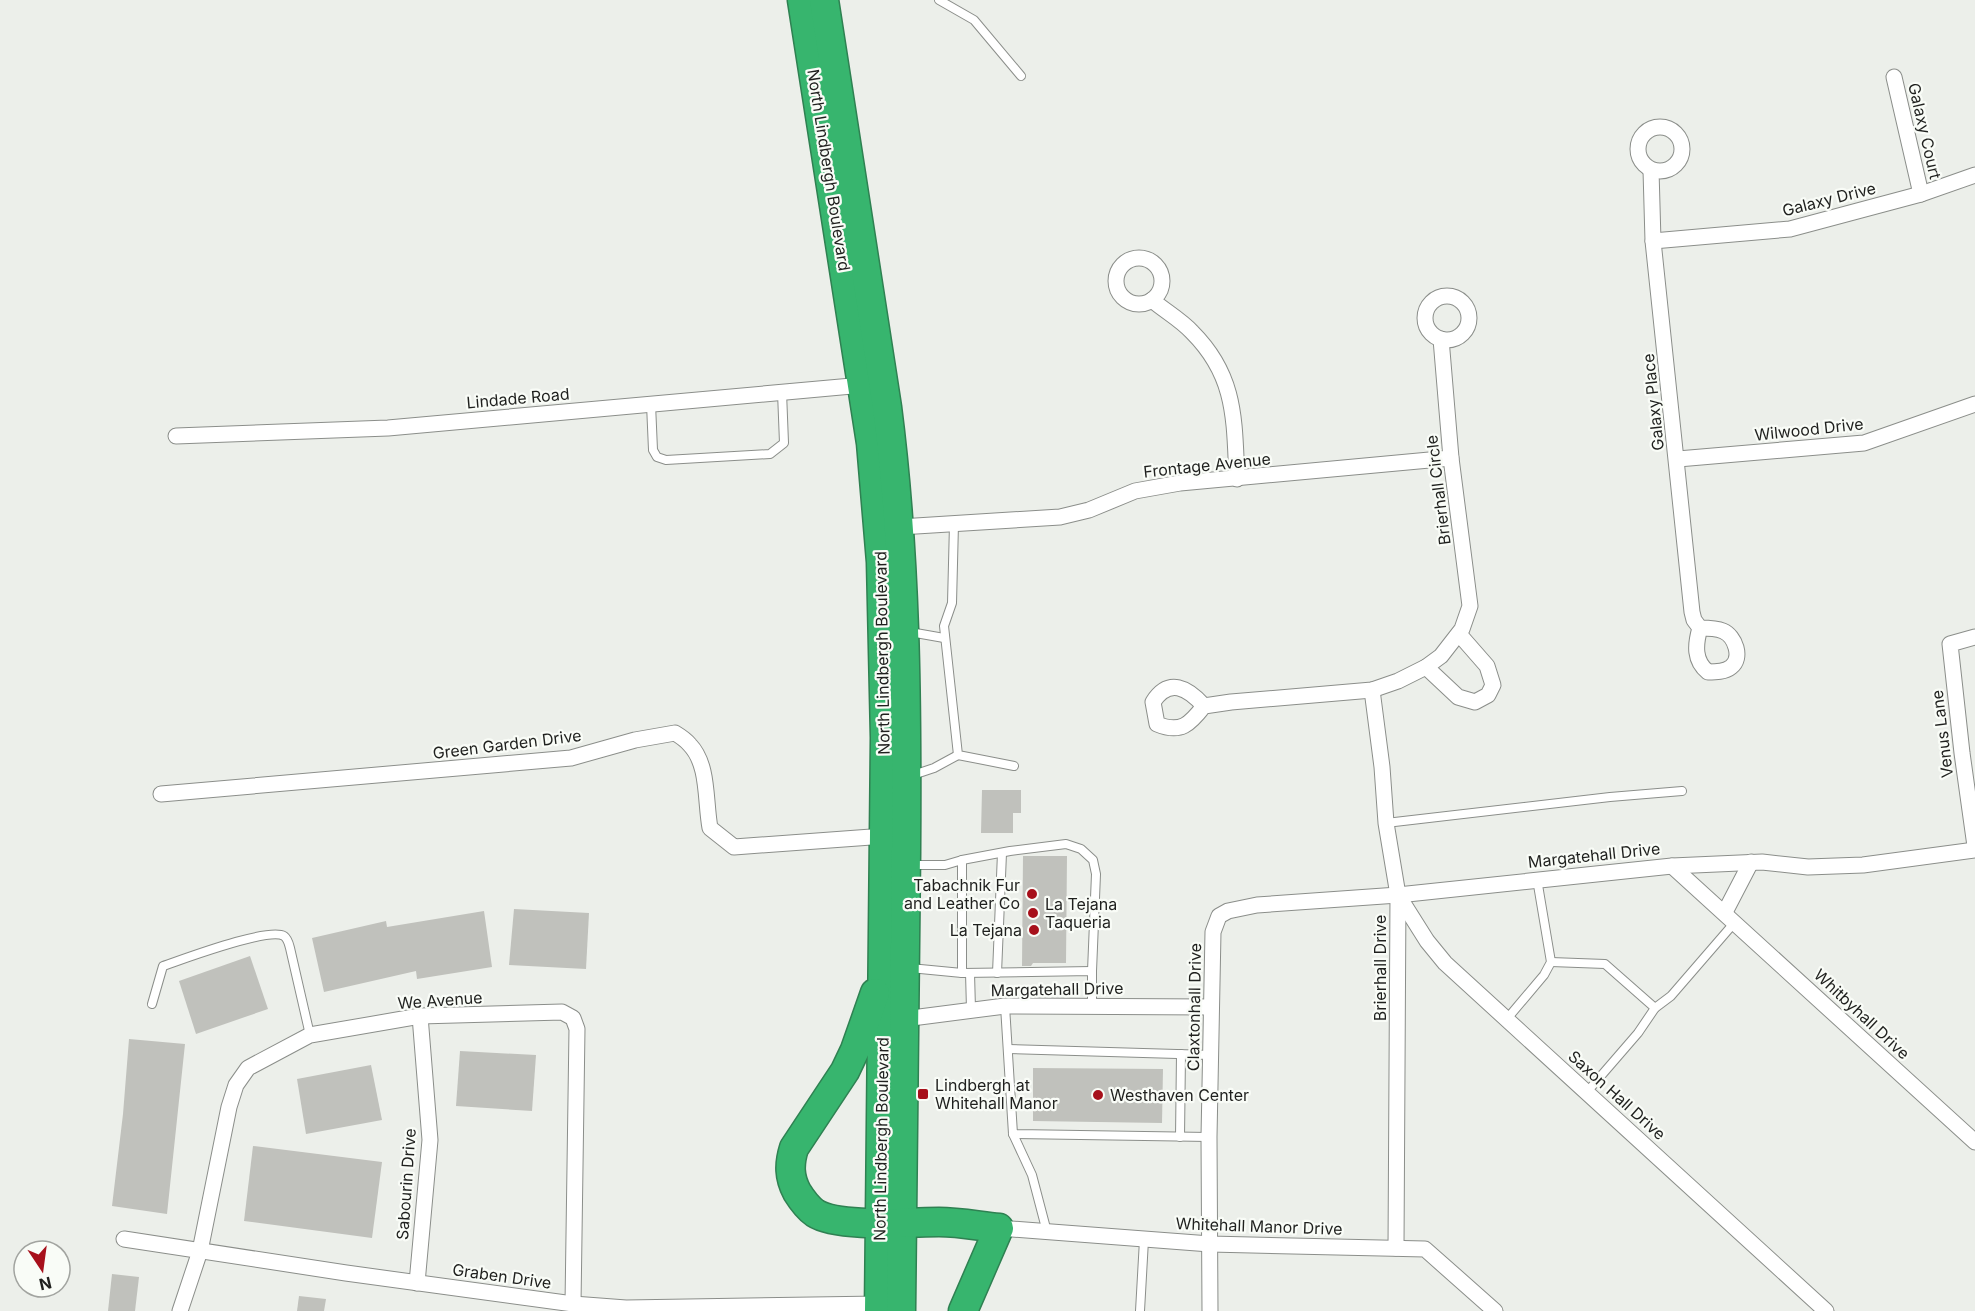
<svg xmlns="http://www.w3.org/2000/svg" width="1975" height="1311" font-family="Inter,sans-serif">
<rect width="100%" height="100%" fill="#ecefea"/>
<!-- building -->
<g fill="#c0c1bc">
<polygon points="982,790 1021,790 1021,813 1013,813 1013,833 981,833"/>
<polygon points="1023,856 1067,856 1066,963 1033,963 1031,966 1022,966"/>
<polygon points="514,909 589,913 586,969 509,965"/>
<polygon points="484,911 492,967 417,979 416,971 324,992 312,938 386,921 387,927"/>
<polygon points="250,956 268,1009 196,1034 179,981"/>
<polygon points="129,1039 185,1044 167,1214 112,1206 123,1114"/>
<polygon points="460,1051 536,1055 532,1111 456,1106"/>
<polygon points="371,1065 382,1120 306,1134 297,1079"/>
<polygon points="1033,1068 1163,1069 1162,1123 1033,1121"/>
<polygon points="253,1146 382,1162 372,1238 244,1221"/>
<polygon points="112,1274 139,1277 135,1311 108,1311"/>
<polygon points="299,1296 326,1299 324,1311 297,1311"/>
</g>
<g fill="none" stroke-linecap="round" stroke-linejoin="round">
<!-- lane casing -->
<g stroke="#8b8e8a" stroke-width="10">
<g id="lane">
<polyline points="939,0 974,20 1021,76"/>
<polyline points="651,404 653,450 657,457 666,460 770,454 784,443 782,392"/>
<polyline points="954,524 952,603 944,626 958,755 1014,766"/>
<polyline points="910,632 944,638"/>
<polyline points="913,775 934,768 958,755"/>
<polyline points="1386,823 1610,797 1682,791"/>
<polyline points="910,865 945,865 962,860 1010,851 1066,844 1081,849 1093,860 1096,874 1092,971"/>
<polyline points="1551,962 1605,964 1655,1008 1638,1033 1587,1092"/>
<polyline points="910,968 962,973 1092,971 1092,1006"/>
<polyline points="962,973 962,860"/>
<polyline points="970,973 971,1009"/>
<polyline points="997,973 1002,853"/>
<path d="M 152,1004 L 163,966 C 184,959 268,927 284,936 C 288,939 289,944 290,948 L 310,1035"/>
<polyline points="1005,1006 1013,1134 1209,1137"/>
<polyline points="1655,1008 1671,996 1735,922"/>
<polyline points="1506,1020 1544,975 1551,962 1537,879"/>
<polyline points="1008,1049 1211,1055"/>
<polyline points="1013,1134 1032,1175 1047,1232"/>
<polyline points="1180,1137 1181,1054"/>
<polyline points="1140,1311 1144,1240"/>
</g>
</g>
<!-- street casing -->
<g stroke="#8b8e8a" stroke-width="17">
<g id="street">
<polyline points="1894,77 1921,194"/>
<circle cx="1660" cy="149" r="22"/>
<path d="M 1651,170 L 1653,241 L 1692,612 L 1694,620 L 1700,628 C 1695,645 1694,661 1708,672 C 1715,672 1725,672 1731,667 C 1743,658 1735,636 1723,631 C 1716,628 1708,628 1700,628"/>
<polyline points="1653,241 1790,229 1921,194 1975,175"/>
<circle cx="1139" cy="281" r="23"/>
<circle cx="1447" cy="318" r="22"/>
<path d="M 1152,300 C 1165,311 1181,320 1192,332 C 1237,377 1234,421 1237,479"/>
<polyline points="176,436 388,428 863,385"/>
<polyline points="1678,459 1864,443 1975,404"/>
<polyline points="900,527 1060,517 1089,510 1135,491 1180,483 1451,458"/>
<polyline points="1975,637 1950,644 1962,753 1975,846"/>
<polyline points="1426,667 1458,697 1475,702 1488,695 1493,685 1487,666 1459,634"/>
<polyline points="1372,690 1382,767 1386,823 1398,895 1396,1248"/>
<path d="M 1204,706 C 1188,688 1169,677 1153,702 L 1157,724 C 1181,734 1190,724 1204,706 L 1231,702 L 1372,690 L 1398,681 L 1426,667 L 1441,656 L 1462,629 L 1470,606 L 1451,458 L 1441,339"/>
<path d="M 161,794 L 571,758 L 635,740 L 675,733 C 680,736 686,740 690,745 C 709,765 705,801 710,828 L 734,847 L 885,836"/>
<polyline points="1672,866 1975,1142"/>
<polyline points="1398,895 1427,941 1445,963 1826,1311"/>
<polyline points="1725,912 1751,862"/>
<polyline points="904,1019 1005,1006 1211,1007"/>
<polyline points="999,1228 1210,1244 1425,1249 1495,1311"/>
<polyline points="124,1239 346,1273 573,1304 626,1308 879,1304"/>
<polyline points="417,1283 430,1140 420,1016"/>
<polyline points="180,1311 200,1251 229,1107 236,1085 248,1068 310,1035 420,1016 562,1012 573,1018 577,1029 573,1304"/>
<polyline points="1210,1311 1209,1137 1213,932 1219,916 1228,911 1257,905 1398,895 1672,866 1762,862 1808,867 1863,865 1975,850"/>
</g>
</g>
<!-- highway casing -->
<g stroke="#2f8152" stroke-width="31">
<g id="highway">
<polyline points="802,0 871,443 881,562 885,738 879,1311"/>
<path d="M 824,0 L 887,407 C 906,555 907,703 906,852 C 905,1005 902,1158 901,1311"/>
<path d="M 875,993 L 855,1050 L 845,1071 L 794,1148 C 789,1164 789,1177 797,1192 C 802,1200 808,1208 815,1213 C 838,1228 911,1222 939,1222 C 959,1222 979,1226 999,1228 L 963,1311"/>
</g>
</g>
<!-- lane -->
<use href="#lane" stroke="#fff" stroke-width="8"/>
<!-- street -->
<use href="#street" stroke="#fff" stroke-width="15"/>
<!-- highway -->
<use href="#highway" stroke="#37b56e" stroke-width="28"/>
</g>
<!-- markers -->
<g fill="#a7101b" stroke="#f9fcf7" stroke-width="2">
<circle cx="1032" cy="894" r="6"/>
<circle cx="1033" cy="913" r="6"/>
<circle cx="1034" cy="930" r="6"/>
<rect x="917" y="1088" width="12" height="12" rx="3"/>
<circle cx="1098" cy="1095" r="6"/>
</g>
<g text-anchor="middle" stroke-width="4.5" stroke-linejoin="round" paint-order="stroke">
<!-- street labels -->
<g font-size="16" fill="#1f201e" stroke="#f9fcf7">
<text transform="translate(1925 131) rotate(77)" y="6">Galaxy Court</text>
<text transform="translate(829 170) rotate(81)" y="6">North Lindbergh Boulevard</text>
<text transform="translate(1829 199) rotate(-14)" y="6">Galaxy Drive</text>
<text transform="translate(518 398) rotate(-5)" y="6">Lindade Road</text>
<text transform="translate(1653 402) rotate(-96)" y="6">Galaxy Place</text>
<text transform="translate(1809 429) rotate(-6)" y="6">Wilwood Drive</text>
<text transform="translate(1207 465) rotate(-6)" y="6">Frontage Avenue</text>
<text transform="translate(1438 490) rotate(-97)" y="6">Brierhall Circle</text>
<text transform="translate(882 653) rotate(-91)" y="6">North Lindbergh Boulevard</text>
<text transform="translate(1942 734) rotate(-97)" y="6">Venus Lane</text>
<text transform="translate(507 744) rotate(-7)" y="6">Green Garden Drive</text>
<text transform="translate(1594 855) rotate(-6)" y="6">Margatehall Drive</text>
<text transform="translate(1380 968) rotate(-90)" y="6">Brierhall Drive</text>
<text transform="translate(1057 989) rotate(-1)" y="6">Margatehall Drive</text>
<text transform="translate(440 1000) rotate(-4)" y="6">We Avenue</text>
<text transform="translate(1194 1007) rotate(-89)" y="6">Claxtonhall Drive</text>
<text transform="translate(1862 1014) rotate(43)" y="6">Whitbyhall Drive</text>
<text transform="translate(1617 1095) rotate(42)" y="6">Saxon Hall Drive</text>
<text transform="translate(881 1139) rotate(-89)" y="6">North Lindbergh Boulevard</text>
<text transform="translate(406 1184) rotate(-86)" y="6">Sabourin Drive</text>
<text transform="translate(1259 1226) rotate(2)" y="6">Whitehall Manor Drive</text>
<text transform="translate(502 1276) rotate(8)" y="6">Graben Drive</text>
</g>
<!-- poi labels -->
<g font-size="16" fill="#1f201e" stroke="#f9fcf7" text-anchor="start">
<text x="1020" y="891" text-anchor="end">Tabachnik Fur<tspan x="1020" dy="18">and Leather Co</tspan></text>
<text x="1045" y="910">La Tejana<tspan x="1045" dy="18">Taqueria</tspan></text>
<text x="1022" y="936" text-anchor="end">La Tejana</text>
<text x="935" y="1091">Lindbergh at<tspan x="935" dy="18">Whitehall Manor</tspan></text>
<text x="1110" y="1101">Westhaven Center</text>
</g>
</g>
<!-- north arrow -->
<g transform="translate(42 1269) rotate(167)"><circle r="28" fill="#f9fcf7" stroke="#a2a4a0" stroke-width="1.5"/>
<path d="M0-4.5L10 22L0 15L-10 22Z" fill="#a7101b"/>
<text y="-9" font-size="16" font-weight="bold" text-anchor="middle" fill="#1f201e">N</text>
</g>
</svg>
